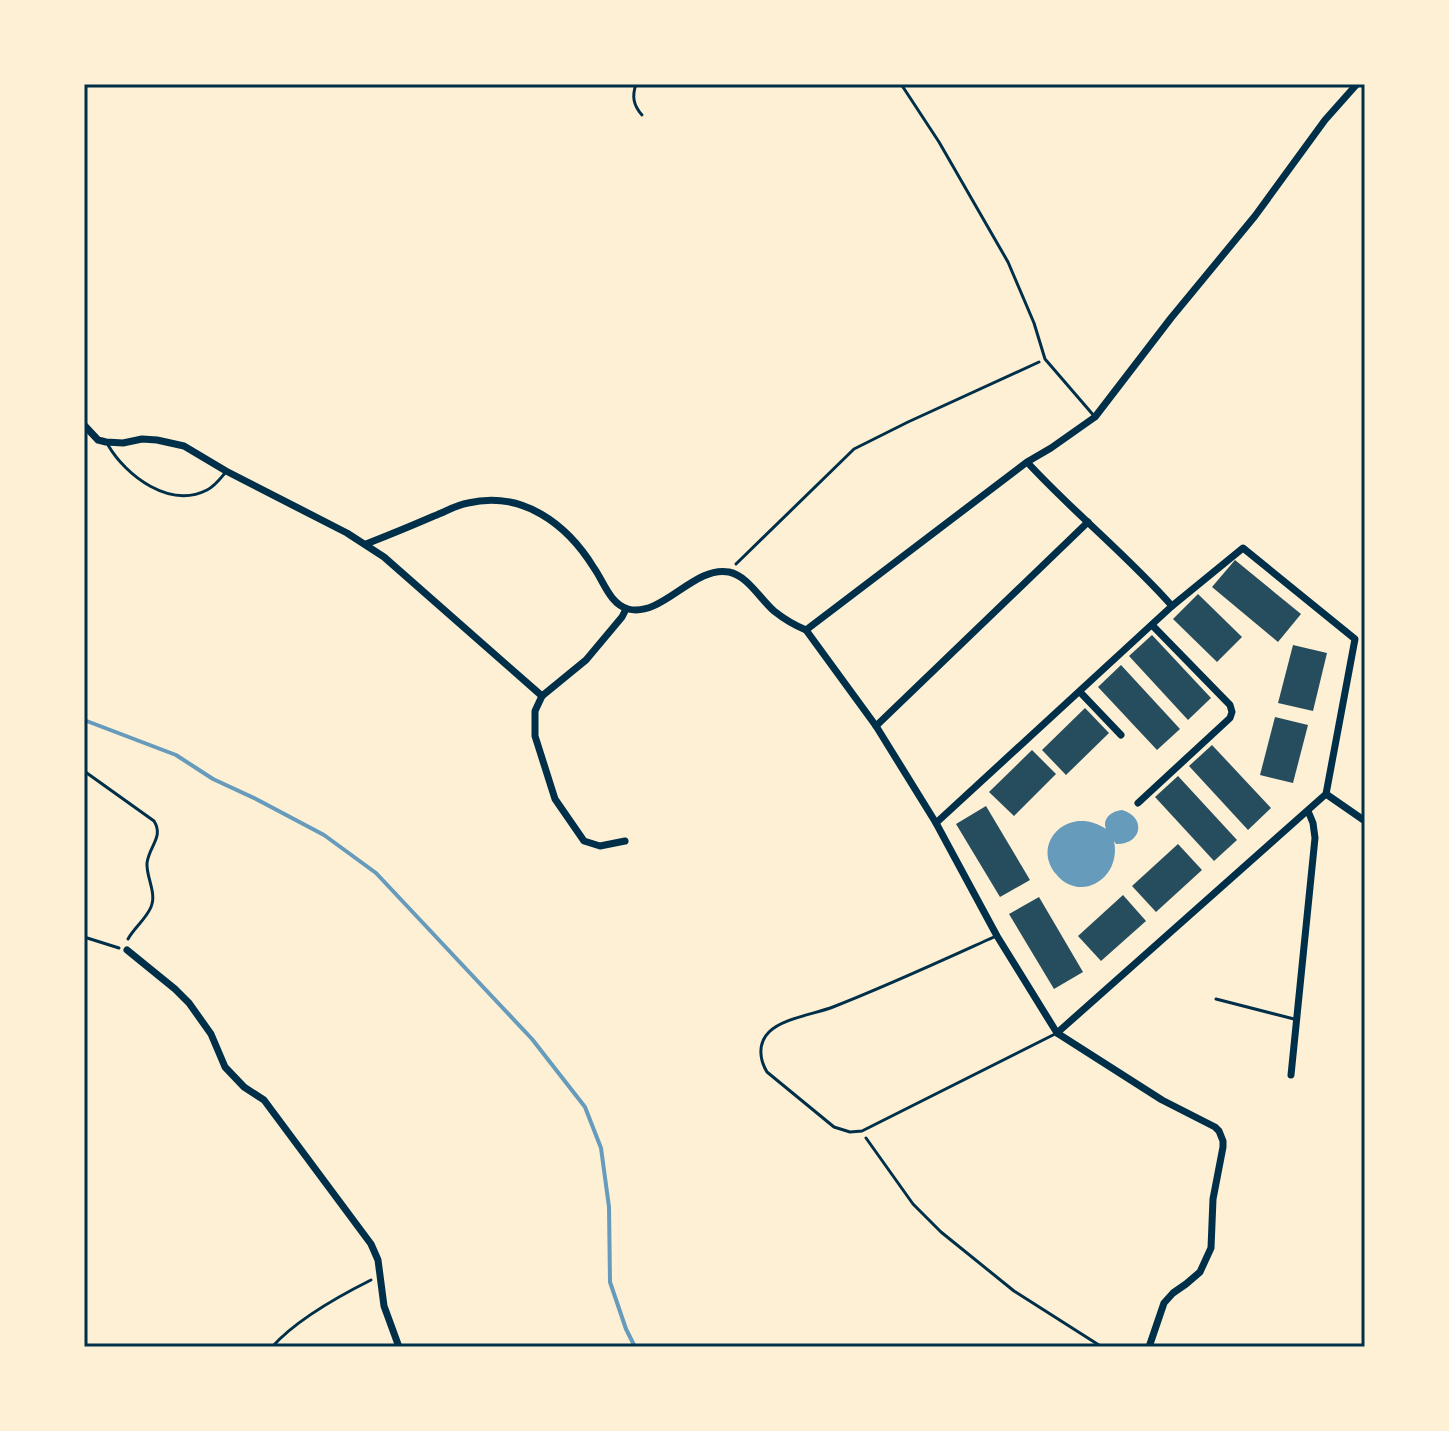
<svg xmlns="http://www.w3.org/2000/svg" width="1449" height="1431" font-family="Roboto,sans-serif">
<rect width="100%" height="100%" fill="#fdf0d5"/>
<!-- water -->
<path fill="#669bbc" d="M 1122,810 C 1147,817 1142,845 1116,844 L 1114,841 C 1122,878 1080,904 1056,874 C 1030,842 1070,804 1106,829 C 1102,818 1112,811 1122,810 Z"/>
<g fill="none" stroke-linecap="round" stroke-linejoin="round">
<!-- stream -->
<polyline stroke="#669bbc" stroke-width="4" points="84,720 176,755 213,779 256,799 324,835 376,873 532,1039 585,1107 601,1148 609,1207 610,1282 626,1329 635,1347"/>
</g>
<!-- building -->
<g fill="#264d5e">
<polygon points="1235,560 1301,614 1278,642 1212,587"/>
<polygon points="1198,594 1242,637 1217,662 1173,619"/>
<polygon points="1152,635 1211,698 1188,720 1129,656"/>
<polygon points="1293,645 1327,653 1313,711 1278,703"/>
<polygon points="1121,665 1180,729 1157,750 1098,687"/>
<polygon points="1085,708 1109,733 1066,775 1042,750"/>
<polygon points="1275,717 1308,725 1293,783 1260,775"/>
<polygon points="1212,745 1271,808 1248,830 1189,766"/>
<polygon points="1032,750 1056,774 1014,816 989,792"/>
<polygon points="1178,776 1237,840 1214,861 1155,797"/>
<polygon points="986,806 1030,880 1000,897 956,824"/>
<polygon points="1178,844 1202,870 1156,912 1132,886"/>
<polygon points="1123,895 1146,921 1101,961 1078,936"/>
<polygon points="1039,897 1083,972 1054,989 1009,914"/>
</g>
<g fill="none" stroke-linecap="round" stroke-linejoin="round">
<!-- path -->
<g stroke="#003049" stroke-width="3">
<polyline points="736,564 854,449 908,422 1039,362"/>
<path d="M 84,771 L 154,821 C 164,837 149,846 147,863 C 146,877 157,893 151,907 C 146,919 134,928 128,939"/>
<polyline points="84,937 119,948"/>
<polyline points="866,1138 913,1204 941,1232 1014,1291 1102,1347"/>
<path d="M 272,1347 C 296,1320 339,1296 371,1280"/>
</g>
<!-- service -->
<g stroke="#003049" stroke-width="3">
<path d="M 636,84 C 632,96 633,105 642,115"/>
<polyline points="901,84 939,142 1008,262 1034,323 1045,359 1095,417"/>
<path d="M 108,445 C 126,476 170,509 207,490 C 215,486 220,479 225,473"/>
<path d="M 994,937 C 941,961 887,986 833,1007 C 815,1014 783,1018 769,1032 C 758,1043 759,1059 767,1072 L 834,1127 L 850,1132 L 862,1131 L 1055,1034"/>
<polyline points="1216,999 1294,1019"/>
</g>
<!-- minor -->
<g stroke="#003049" stroke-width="7">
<polyline points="84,425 98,440 106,442 123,443 142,439 157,440 184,446 226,471 347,533 384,557 542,696"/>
<path d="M 1027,462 L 806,630 L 876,726 L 936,823 L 1172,606 C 1127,555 1073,512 1027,462 L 1051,448 L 1095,417 L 1171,318 L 1255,216 L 1325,120 L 1357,84"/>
<path d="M 366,544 C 389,535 411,526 434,516 C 445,512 456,505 468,503 C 522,490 567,524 594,568 C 604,582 610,604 628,609 C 662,618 694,565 729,572 C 748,576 760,599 774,611 C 784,619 794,625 806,630"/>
<polyline points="1080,692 1121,735"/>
<polyline points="876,726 1088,522"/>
<polyline points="1326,794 1365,821"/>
<polyline points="1138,803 1230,718 1232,712 1230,705 1152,625"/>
<polyline points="936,823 997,936 1057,1033 1162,1100 1215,1127 1219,1131 1223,1141 1223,1147 1213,1199 1211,1248 1200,1272 1186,1284 1173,1293 1164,1303 1149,1347"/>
<polyline points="625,841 600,846 584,841 555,799 535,736 535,711 542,696 586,660 622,617 626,609"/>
<polyline points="127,950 175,989 189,1003 211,1034 225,1067 244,1087 264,1100 371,1244 378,1260 384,1306 399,1347"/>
<polyline points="1057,1033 1326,794 1355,639 1243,548 1172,606"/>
<polyline points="1291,1075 1315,838 1313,823 1308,811"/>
</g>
</g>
<!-- border -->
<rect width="1449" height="1431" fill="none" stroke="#fdf0d5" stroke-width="172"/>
<rect x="86" y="86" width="1277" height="1259" fill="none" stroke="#003049" stroke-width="3"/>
</svg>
